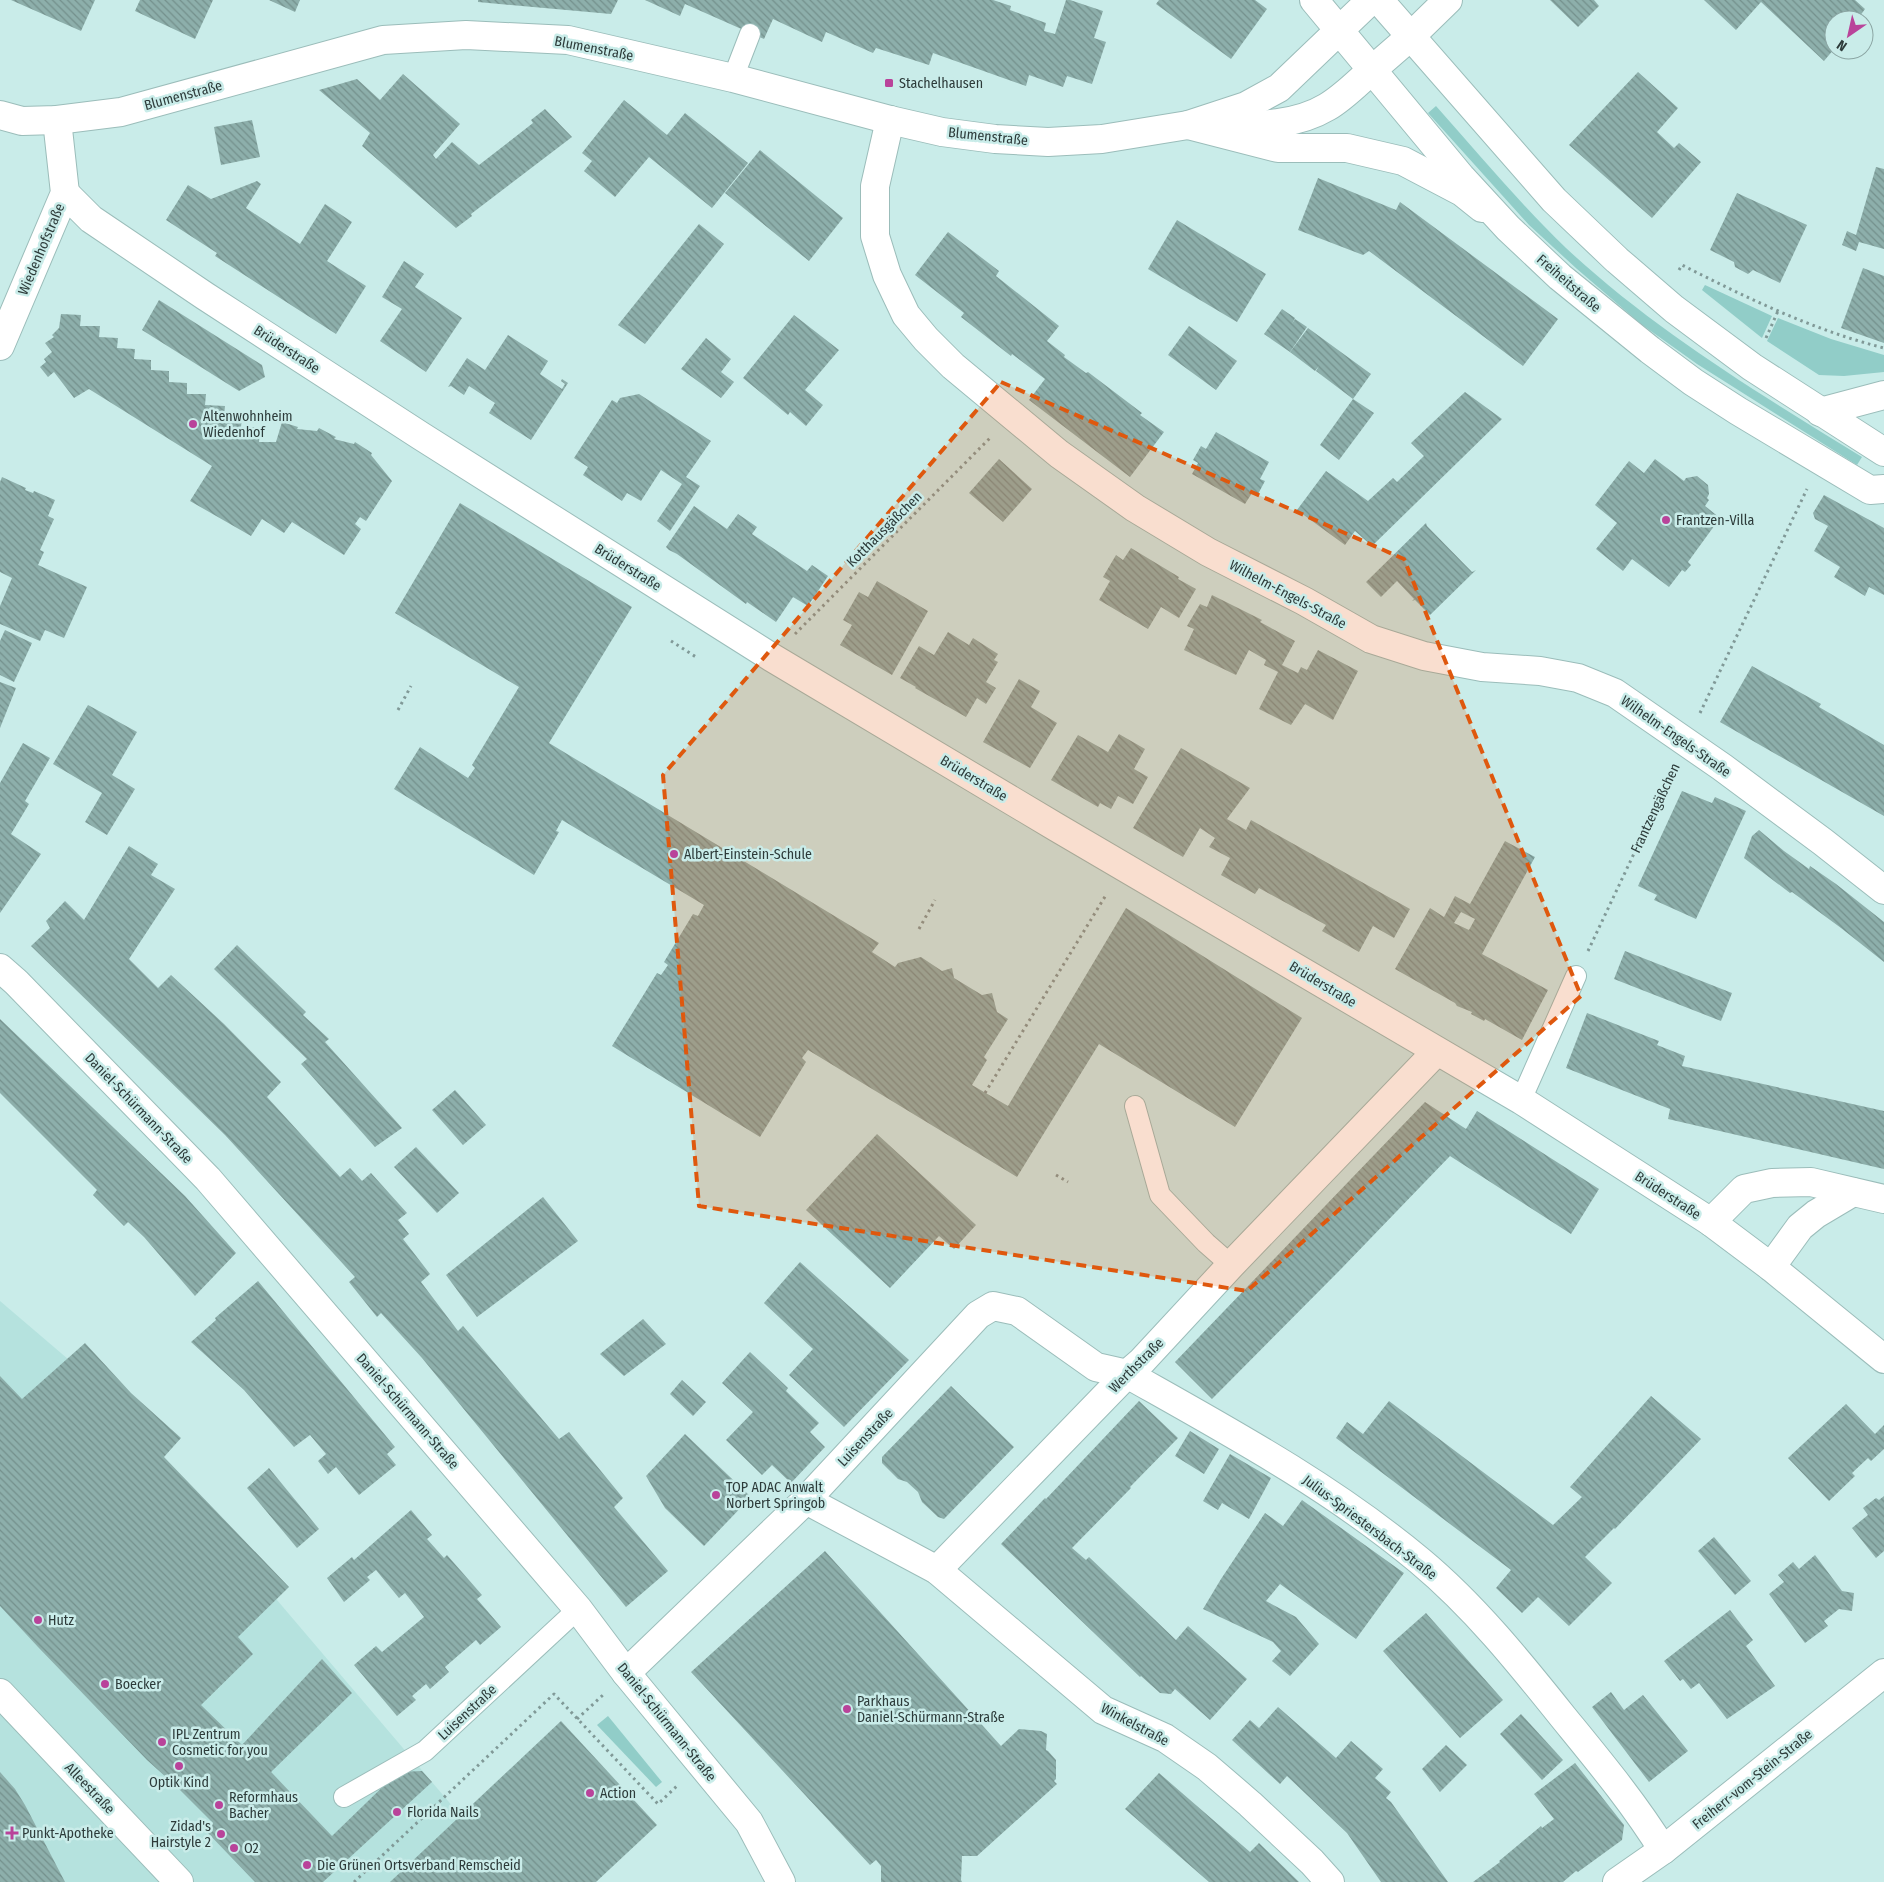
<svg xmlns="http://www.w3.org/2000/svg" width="1884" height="1882" font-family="'Fira Sans Condensed',sans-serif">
<defs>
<pattern id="building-back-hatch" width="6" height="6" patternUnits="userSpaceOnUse" patternTransform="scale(1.25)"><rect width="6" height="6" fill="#8dafab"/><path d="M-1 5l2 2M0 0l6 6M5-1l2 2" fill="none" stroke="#74908c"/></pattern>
</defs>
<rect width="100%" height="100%" fill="#c9ece9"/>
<!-- built -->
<polygon fill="#b5e2de" points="0,1301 82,1371 517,1882 0,1882"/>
<!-- grass -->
<g fill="#91cdc8">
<path d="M 1436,106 C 1479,154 1520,204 1566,248 C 1655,331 1760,394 1862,457 L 1857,465 L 1697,364 L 1641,324 L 1577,269 L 1529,225 L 1428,113 Z"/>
<polygon points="1705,285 1772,316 1762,338 1702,290"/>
<polygon points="1778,318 1831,339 1884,355 1884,372 1844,376 1819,375 1767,341"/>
<polygon points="608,1716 662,1782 656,1787 597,1725"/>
</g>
<!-- building -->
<g fill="url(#building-back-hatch)" fill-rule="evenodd">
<polygon points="11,0 95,0 81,31"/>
<polygon points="140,0 213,0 195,39 135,11"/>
<polygon points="269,0 300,0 295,12"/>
<polygon points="478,0 618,0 611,14 478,2"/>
<polygon points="645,0 993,0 1011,6 1010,10 1046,23 1044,31 1055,34 1066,0 1070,0 1103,11 1094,38 1106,42 1092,84 1067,76 1063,87 1029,75 1026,86 933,53 929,65 876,48 873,53 826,32 822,42 773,19 764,39 685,4 680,16"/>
<polygon points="1159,0 1255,0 1267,9 1231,59 1156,4"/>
<polygon points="1550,0 1594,0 1599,6 1578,27"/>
<polygon points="1704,0 1855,0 1865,9 1857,20 1834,20 1834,49 1824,61 1761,2 1736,30"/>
<polygon points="1638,72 1678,108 1657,132 1674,148 1679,143 1701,162 1652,218 1569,145"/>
<polygon points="403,74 460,124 433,155 436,159 452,142 479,165 533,123 531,120 545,109 572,137 471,214 472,216 456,228 362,146 370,133 319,90 357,79 380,100"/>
<polygon points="624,100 667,135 685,113 748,163 712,208 649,157 615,197 584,171 592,161 582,153"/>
<polygon points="252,120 260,157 221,165 214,127"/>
<polygon points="760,150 843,218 809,261 725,193"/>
<polygon points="1876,167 1884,169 1884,249 1859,242 1856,251 1842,245 1847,231 1856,235"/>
<polygon points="1318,178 1396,210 1400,202 1558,319 1523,366 1369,251 1363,255 1298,230"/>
<polygon points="257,181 261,184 246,208 300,244 325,204 352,222 327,261 366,286 336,334 215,256 217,253 166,220 188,185 211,199"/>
<polygon points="1737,193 1807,225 1780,283 1753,270 1748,274 1735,267 1734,262 1710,250"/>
<polygon points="1177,220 1266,274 1237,322 1148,269"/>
<polygon points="699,224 724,244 645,344 618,325"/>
<polygon points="948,232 999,271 996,276 1059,326 1047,341 1065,355 1064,357 1086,373 1088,372 1142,413 1140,415 1164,432 1130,477 1029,400 1045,379 1012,354 1011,356 961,317 964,313 915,275"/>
<polygon points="404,261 424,274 415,287 462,318 426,372 380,341 402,309 382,297"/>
<polygon points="1863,268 1884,276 1884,343 1841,328"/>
<polygon points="159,300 262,365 265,377 239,391 142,330"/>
<polygon points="1282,309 1295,318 1292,324 1295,319 1307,327 1290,352 1264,334"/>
<polygon points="61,314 81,315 80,326 100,326 99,337 118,338 117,348 135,349 134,359 151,360 151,370 169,371 169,382 187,383 187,394 206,394 205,405 225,406 224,416 242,417 241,427 260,427 259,442 276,442 282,422 298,427 297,429 317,431 319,428 336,437 334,439 354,444 355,442 372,453 371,455 392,481 366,521 360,517 355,524 361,529 344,555 292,522 284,533 262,519 251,536 190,501 212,466 89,389 74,398 54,372 48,377 40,367 46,362 44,359 52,352 45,343 54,337 52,335 59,328"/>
<polygon points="794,315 839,350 805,390 823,405 806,426 790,412 788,415 743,378"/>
<polygon points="1189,326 1237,361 1216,390 1168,355"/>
<polygon points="1308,328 1371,374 1353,399 1316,371 1319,366 1315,371 1290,352"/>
<polygon points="508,335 548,361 540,374 562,389 565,384 561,381 562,379 568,383 531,440 489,413 495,403 469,386 464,395 451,386 448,387 467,358 485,370"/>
<polygon points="706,338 731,359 721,372 734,382 721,398 681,369"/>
<polygon points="1465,392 1502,419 1372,546 1355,531 1345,545 1297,510 1326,471 1368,501 1393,478 1397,482 1424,456 1411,443"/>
<polygon points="639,394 711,441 686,477 700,486 670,531 657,521 682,484 661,470 641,501 627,493 622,501 583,475 588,467 574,458 612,400 617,403 620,398"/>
<polygon points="1353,399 1374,413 1339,460 1320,445"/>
<polygon points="1216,432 1269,462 1260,479 1265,481 1257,496 1252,493 1245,504 1192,474 1198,463 1193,460 1201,446 1206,449"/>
<polygon points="999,459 1032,489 1003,522 969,493"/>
<polygon points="1655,459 1684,481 1686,478 1697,476 1708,485 1709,494 1707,498 1709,500 1705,506 1720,518 1688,562 1691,565 1685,572 1682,570 1669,587 1632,559 1623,571 1596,549 1617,523 1595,505 1629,461 1644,473"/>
<polygon points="2,477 26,488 25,490 33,493 34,491 55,500 48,516 54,519 40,550 44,552 38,565 87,587 64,638 45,630 40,641 0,624 0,606 12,578 0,572 0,482"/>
<polygon points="1824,495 1884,528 1884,595 1869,587 1865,596 1834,577 1840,567 1814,551 1828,526 1815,519 1813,513"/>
<polygon points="460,503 632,607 549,743 879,943 872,952 895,967 898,963 921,957 942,971 952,968 954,978 982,995 992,993 997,1012 1008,1019 984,1057 987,1060 972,1085 1008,1106 1126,908 1302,1018 1235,1127 1099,1044 1017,1177 808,1050 802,1058 806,1062 760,1137 612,1046 657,973 661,975 668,965 664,962 693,914 698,916 704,905 562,820 556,831 559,832 534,875 394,789 420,747 468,778 475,768 472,765 519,687 395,613"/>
<polygon points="694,506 727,529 738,514 757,527 752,534 807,571 812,565 828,576 808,606 793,597 776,622 747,602 746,604 677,554 669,550 666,547"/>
<polygon points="1426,523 1427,526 1472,572 1476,570 1430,615 1415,600 1412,601 1414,599 1397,581 1381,597 1366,582"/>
<polygon points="1131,548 1179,577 1178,579 1196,589 1179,618 1161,607 1148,629 1099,600 1110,581 1103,577 1116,555 1123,560"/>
<polygon points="877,581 928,611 892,675 840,645 852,625 843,620 859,592 868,597"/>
<polygon points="1212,595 1262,620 1260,622 1295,641 1282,665 1298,673 1301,667 1307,670 1318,650 1358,671 1333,720 1305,704 1291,725 1259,709 1278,672 1264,665 1266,660 1249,650 1236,675 1184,650 1194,629 1187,626 1200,604 1207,607"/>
<polygon points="5,630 32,643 14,682 0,675 0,641"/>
<polygon points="948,632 969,645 973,638 998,654 994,660 998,662 986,682 996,688 986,704 977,698 966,717 915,688 916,687 900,678 919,646 934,655"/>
<polygon points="1752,666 1821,704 1819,707 1884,745 1884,816 1720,722"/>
<polygon points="1019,679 1040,691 1031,707 1057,723 1030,768 983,742"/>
<polygon points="0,682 16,688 0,728"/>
<polygon points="88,705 137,732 112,775 135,789 107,835 85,822 102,793 53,764"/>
<polygon points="1119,734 1145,749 1134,769 1148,777 1133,804 1118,796 1111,809 1100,803 1098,807 1051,780 1078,735 1108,752"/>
<polygon points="23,743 50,758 25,801 29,804 11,834 41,854 0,913 0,783"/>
<polygon points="1181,748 1250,788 1227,819 1246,830 1251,820 1410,909 1394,938 1373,926 1359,952 1322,931 1326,925 1259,888 1255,894 1221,875 1230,858 1209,847 1215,838 1200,828 1183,857 1133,828"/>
<polygon points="1682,791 1712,803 1715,797 1746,811 1696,919 1654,900 1657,895 1638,886"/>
<polygon points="1759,830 1784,851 1809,869 1810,866 1836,884 1884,922 1884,962 1841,928 1792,892 1790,893 1744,858 1752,836"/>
<path d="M 1505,841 L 1535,857 L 1482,954 L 1548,990 L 1522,1040 L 1485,1019 L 1484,1021 L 1471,1014 L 1472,1012 L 1457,1006 L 1455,1003 L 1395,969 L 1430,908 L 1444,917 L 1455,896 L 1470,904 ZM 1461,912 L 1475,919 L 1469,930 L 1454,923 Z"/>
<polygon points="129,846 158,864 151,875 175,889 129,959 158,988 171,975 224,1024 281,1082 267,1097 340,1177 350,1168 362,1181 371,1173 407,1213 398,1220 409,1234 403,1239 430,1274 421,1282 458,1331 463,1326 559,1439 569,1432 623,1498 614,1507 668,1571 626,1607 422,1358 381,1313 377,1317 349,1282 355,1277 225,1135 31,946 50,928 46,921 65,901 84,920"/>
<polygon points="237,945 306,1012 303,1015 329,1039 325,1042 402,1128 375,1147 301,1064 307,1059 214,969"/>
<polygon points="1625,951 1732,993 1721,1021 1614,979"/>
<polygon points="1587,1013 1659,1041 1657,1045 1685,1056 1682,1066 1884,1111 1884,1169 1668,1119 1670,1109 1566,1068"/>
<polygon points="0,1019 185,1196 236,1253 195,1296 144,1237 128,1222 124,1226 93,1195 97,1190 0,1093"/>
<polygon points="455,1090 486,1125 463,1145 432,1110"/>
<polygon points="1425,1102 1466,1129 1477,1111 1599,1189 1571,1234 1450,1156 1341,1269 1212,1399 1175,1362"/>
<polygon points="877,1134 976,1225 954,1249 939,1236 890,1288 806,1210"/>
<polygon points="416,1147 459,1193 437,1213 394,1167"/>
<polygon points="543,1197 578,1241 477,1317 446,1275"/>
<polygon points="800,1262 909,1360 844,1427 789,1375 813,1349 764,1303"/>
<polygon points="258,1281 395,1447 387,1454 396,1465 359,1495 336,1467 328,1474 318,1461 326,1454 310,1435 294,1447 244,1390 191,1342 216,1320 215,1318"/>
<polygon points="643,1319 666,1344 624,1376 600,1354"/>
<polygon points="85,1343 131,1393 181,1438 164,1457 289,1587 238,1637 253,1654 201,1705 242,1745 322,1659 352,1693 271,1772 332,1836 398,1772 422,1771 432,1782 323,1882 255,1882 206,1831 213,1823 177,1787 147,1760 38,1647 0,1606 0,1376 22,1399"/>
<polygon points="750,1352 788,1388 786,1391 819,1423 810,1432 825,1447 791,1483 772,1465 762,1475 726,1440 753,1412 722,1383"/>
<polygon points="682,1380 706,1402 693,1416 670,1394"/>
<polygon points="951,1386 1014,1447 944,1519 938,1517 922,1502 918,1492 907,1482 898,1479 882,1463 882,1457"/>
<polygon points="1651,1396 1701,1439 1615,1529 1614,1528 1585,1557 1612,1583 1569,1626 1538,1597 1522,1613 1496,1588 1511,1570 1336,1438 1347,1422 1363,1434 1389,1401 1553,1525 1582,1497 1570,1487"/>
<polygon points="1139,1401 1178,1438 1130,1487 1131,1488 1072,1548 1086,1560 1089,1557 1176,1640 1188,1626 1247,1679 1210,1720 1175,1689 1171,1694 1160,1693 1141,1676 1140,1677 1001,1544 1045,1498 1046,1499"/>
<polygon points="1846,1404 1875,1434 1884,1425 1884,1449 1871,1461 1868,1458 1852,1473 1855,1476 1829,1501 1788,1458"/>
<polygon points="1190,1431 1219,1449 1204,1474 1175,1456"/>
<polygon points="685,1434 751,1497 704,1546 665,1508 646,1476"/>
<polygon points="1230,1454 1271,1478 1249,1519 1222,1503 1218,1510 1203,1501"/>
<polygon points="269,1468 319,1529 297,1548 247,1488"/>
<polygon points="1884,1496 1884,1551 1876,1558 1852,1528 1868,1515 1863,1508 1876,1498 1879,1500"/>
<polygon points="1302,1500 1404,1573 1356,1639 1280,1584 1266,1601 1296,1617 1319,1644 1290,1676 1272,1661 1281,1651 1273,1642 1203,1609 1221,1579 1265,1513 1283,1526"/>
<polygon points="411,1510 432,1535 427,1539 444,1558 447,1555 482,1595 477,1599 501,1627 480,1645 476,1640 445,1667 449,1672 430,1689 426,1684 412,1696 416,1700 397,1716 354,1665 376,1646 382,1652 424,1617 405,1593 399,1598 376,1570 367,1577 370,1580 344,1602 327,1578 352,1557 354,1560"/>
<polygon points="1714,1537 1751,1581 1735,1595 1698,1551"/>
<polygon points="825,1551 1001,1746 1019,1729 1041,1731 1047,1734 1046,1750 1048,1751 1056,1760 1056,1779 1054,1781 1057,1784 977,1856 962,1856 961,1880 962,1882 881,1882 881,1866 876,1860 870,1865 691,1672"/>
<polygon points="1815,1555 1842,1591 1854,1593 1852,1611 1839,1609 1824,1621 1828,1626 1805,1643 1769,1594 1784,1582 1778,1575 1793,1562 1799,1569"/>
<polygon points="1730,1610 1753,1640 1746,1646 1775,1686 1727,1719 1699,1683 1691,1689 1683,1679 1680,1681 1664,1661"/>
<polygon points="1426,1613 1503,1700 1460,1738 1383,1651"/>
<polygon points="1611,1692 1624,1710 1643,1695 1688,1751 1649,1782 1592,1707"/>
<polygon points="1278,1707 1336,1758 1351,1741 1383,1769 1375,1778 1391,1792 1386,1798 1391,1802 1448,1882 1381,1882 1347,1833 1287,1776 1280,1784 1232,1740 1250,1720 1259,1728"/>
<polygon points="1521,1714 1563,1760 1542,1780 1500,1734"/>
<polygon points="561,1721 657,1825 596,1882 390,1882"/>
<polygon points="1446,1745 1467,1765 1440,1792 1422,1769"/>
<polygon points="1575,1763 1624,1825 1622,1840 1578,1872 1576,1871 1563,1882 1473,1882 1500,1862 1499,1861 1541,1826 1542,1828 1554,1819 1534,1794"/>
<polygon points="0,1772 15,1789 25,1805 65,1882 0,1882"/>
<polygon points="1159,1773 1250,1852 1259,1843 1299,1882 1209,1882 1125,1809"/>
</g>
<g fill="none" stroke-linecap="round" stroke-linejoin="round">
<!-- lane casing -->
<g stroke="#9bbdba" stroke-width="22">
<g id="lane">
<polyline points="733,78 750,34"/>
<polyline points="1521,1100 1576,976"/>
<polyline points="1135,1106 1160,1195 1206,1243 1231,1265"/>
<polyline points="344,1797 425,1751 578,1609"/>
</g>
</g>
<!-- street casing -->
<g stroke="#9bbdba" stroke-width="30">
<g id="street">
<polyline points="1410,37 1448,0"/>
<polyline points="890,120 875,186 875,236 887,275 906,315 926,339 953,366 1059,454 1135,508 1208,552 1304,601 1371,639 1424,656 1482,667 1540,671 1578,678 1615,693 1722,767 1823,842 1884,890"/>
<polyline points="65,193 91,219 205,296 421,436 771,657 1056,827 1521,1100 1711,1222 1771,1267 1884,1359"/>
<polyline points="0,346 65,193 57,120"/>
<polyline points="1820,412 1884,395"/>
<polyline points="0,968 16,982 208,1179 578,1609 626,1673 749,1822 781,1882"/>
<polyline points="1711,1222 1744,1189 1772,1183 1811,1182 1884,1199"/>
<polyline points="1771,1267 1800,1227 1816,1214 1853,1192"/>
<polyline points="806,1500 937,1570 1103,1710 1165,1738 1207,1767 1250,1804 1312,1862 1330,1882"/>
<polyline points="937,1570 1127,1374 1142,1361 1231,1265 1436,1052"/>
<path d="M 626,1673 L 806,1500 L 978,1315 L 993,1306 L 1017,1311 L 1096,1367 L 1127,1374 C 1228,1431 1330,1486 1420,1561 C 1474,1606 1519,1662 1563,1717 C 1598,1760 1634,1803 1663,1850"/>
<polyline points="0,1693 179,1882"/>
<polyline points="1617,1882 1663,1850 1884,1673"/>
</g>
</g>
<!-- secondary casing -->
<g stroke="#9bbdba" stroke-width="30">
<g id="secondary">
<polyline points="0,115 22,121 57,120 121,112 383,40 466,35 568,40 733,78 890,120 942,132 995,139 1048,142 1102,139 1188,125 1246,106 1279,88 1371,0"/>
<polyline points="1188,125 1278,148 1347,148 1403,161 1462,192 1482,208"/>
<path d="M 1225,125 C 1259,126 1297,125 1327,107 C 1344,97 1358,82 1372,70"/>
</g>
</g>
<!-- primary casing -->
<g stroke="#9bbdba" stroke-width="30">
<g id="primary">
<polyline points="1314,0 1461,177 1508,228 1560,277 1650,350 1693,382 1738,411 1870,490 1884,489"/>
<polyline points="1379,0 1554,200 1617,260 1674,309 1752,367 1884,452"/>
<polyline points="1372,70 1410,37"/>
</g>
</g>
<!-- path -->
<g stroke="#809997" stroke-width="3" stroke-dasharray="2.5 4" stroke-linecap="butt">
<path d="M 1679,270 L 1682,265 C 1747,298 1813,330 1884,348"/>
<polyline points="1766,338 1778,311"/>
<polyline points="795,634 990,438"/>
<polyline points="671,641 696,657"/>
<polyline points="398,710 411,686"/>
<polyline points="1700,713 1807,489"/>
<polyline points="919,929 935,900"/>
<polyline points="1588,951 1673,771"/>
<polyline points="985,1093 1106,895"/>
<polyline points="1056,1175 1068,1182"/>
<polyline points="577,1719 603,1695"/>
<polyline points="354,1882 554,1694 658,1804 678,1785"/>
</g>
<!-- lane -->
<use href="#lane" stroke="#fff" stroke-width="20"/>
<!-- street -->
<use href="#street" stroke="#fff" stroke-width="28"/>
<!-- secondary -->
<use href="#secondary" stroke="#fff" stroke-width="28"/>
<!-- primary -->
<use href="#primary" stroke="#fff" stroke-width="28"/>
</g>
<!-- marked area -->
<path fill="#df580e" fill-opacity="0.2" stroke="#df580e" stroke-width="4" stroke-dasharray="10 6" stroke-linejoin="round" d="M 1001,382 L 1404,559 L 1581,996 L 1247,1291 L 699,1206 L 663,775 Z"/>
<!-- markers -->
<g fill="#b9439a" stroke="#c9ece9" stroke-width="2">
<rect x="884" y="78" width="10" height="10" rx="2.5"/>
<circle cx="193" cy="424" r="5"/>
<circle cx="1666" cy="520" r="5"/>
<circle cx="674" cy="854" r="5"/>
<circle cx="716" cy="1495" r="5"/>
<circle cx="38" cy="1620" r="5"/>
<circle cx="105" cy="1684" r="5"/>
<circle cx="847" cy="1709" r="5"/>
<circle cx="162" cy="1742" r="5"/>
<circle cx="179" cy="1766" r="5"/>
<circle cx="590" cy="1793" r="5"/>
<circle cx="219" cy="1805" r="5"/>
<circle cx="397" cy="1812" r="5"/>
<path d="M9.5 1825.5h5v5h5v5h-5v5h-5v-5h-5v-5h5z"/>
<circle cx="221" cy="1834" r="5"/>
<circle cx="234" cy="1848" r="5"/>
<circle cx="307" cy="1865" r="5"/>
</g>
<g text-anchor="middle" stroke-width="5" stroke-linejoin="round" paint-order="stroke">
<!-- street labels -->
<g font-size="14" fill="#2d3b3a" stroke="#c9ece9">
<text transform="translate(594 48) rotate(11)" y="5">Blumenstraße</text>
<text transform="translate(183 95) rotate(-15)" y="5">Blumenstraße</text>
<text transform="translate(988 136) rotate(6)" y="5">Blumenstraße</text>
<text transform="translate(41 249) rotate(-67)" y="5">Wiedenhofstraße</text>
<text transform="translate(1569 283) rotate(41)" y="5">Freiheitstraße</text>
<text transform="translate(287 349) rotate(33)" y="5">Brüderstraße</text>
<text transform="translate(884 529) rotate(-45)" y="5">Kotthausgäßchen</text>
<text transform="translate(628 567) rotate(32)" y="5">Brüderstraße</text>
<text transform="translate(1288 594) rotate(28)" y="5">Wilhelm-Engels-Straße</text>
<text transform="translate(1676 736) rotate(35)" y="5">Wilhelm-Engels-Straße</text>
<text transform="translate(974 778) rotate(31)" y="5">Brüderstraße</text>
<text transform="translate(1655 808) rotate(-65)" y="5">Frantzengäßchen</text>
<text transform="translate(1323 984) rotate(31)" y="5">Brüderstraße</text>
<text transform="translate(139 1108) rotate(46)" y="5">Daniel-Schürmann-Straße</text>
<text transform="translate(1668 1195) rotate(33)" y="5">Brüderstraße</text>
<text transform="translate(1136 1365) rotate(-45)" y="5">Werthstraße</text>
<text transform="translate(408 1411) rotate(49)" y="5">Daniel-Schürmann-Straße</text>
<text transform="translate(865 1437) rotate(-47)" y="5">Luisenstraße</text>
<text transform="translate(1370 1527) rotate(37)" y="5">Julius-Spriestersbach-Straße</text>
<text transform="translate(467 1712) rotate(-43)" y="5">Luisenstraße</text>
<text transform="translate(667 1722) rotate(51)" y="5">Daniel-Schürmann-Straße</text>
<text transform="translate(1135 1724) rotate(28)" y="5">Winkelstraße</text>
<text transform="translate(1752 1779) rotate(-39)" y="5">Freiherr-vom-Stein-Straße</text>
<text transform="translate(90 1788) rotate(46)" y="5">Alleestraße</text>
</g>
<!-- poi labels -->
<g font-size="14" fill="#2d3b3a" stroke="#c9ece9" text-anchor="start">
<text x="899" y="88">Stachelhausen</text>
<text x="203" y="421">Altenwohnheim<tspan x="203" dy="16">Wiedenhof</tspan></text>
<text x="1676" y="525">Frantzen-Villa</text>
<text x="684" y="859">Albert-Einstein-Schule</text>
<text x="726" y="1492">TOP ADAC Anwalt<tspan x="726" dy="16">Norbert Springob</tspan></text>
<text x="48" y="1625">Hutz</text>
<text x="115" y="1689">Boecker</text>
<text x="857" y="1706">Parkhaus<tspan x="857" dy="16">Daniel-Schürmann-Straße</tspan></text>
<text x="172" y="1739">IPL Zentrum<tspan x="172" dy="16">Cosmetic for you</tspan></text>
<text x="179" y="1787" text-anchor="middle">Optik Kind</text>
<text x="600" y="1798">Action</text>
<text x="229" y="1802">Reformhaus<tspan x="229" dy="16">Bacher</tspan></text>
<text x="407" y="1817">Florida Nails</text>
<text x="211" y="1831" text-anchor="end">Zidad's<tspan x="211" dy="16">Hairstyle 2</tspan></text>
<text x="22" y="1838">Punkt-Apotheke</text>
<text x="244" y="1853">O2</text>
<text x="317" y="1870">Die Grünen Ortsverband Remscheid</text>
</g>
</g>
<!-- north arrow -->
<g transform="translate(1849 35) rotate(214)"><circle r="24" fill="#c9ece9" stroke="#8ba5a3"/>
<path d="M0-4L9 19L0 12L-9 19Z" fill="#b9439a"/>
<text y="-8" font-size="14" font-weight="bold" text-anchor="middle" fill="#2d3b3a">N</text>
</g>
</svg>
